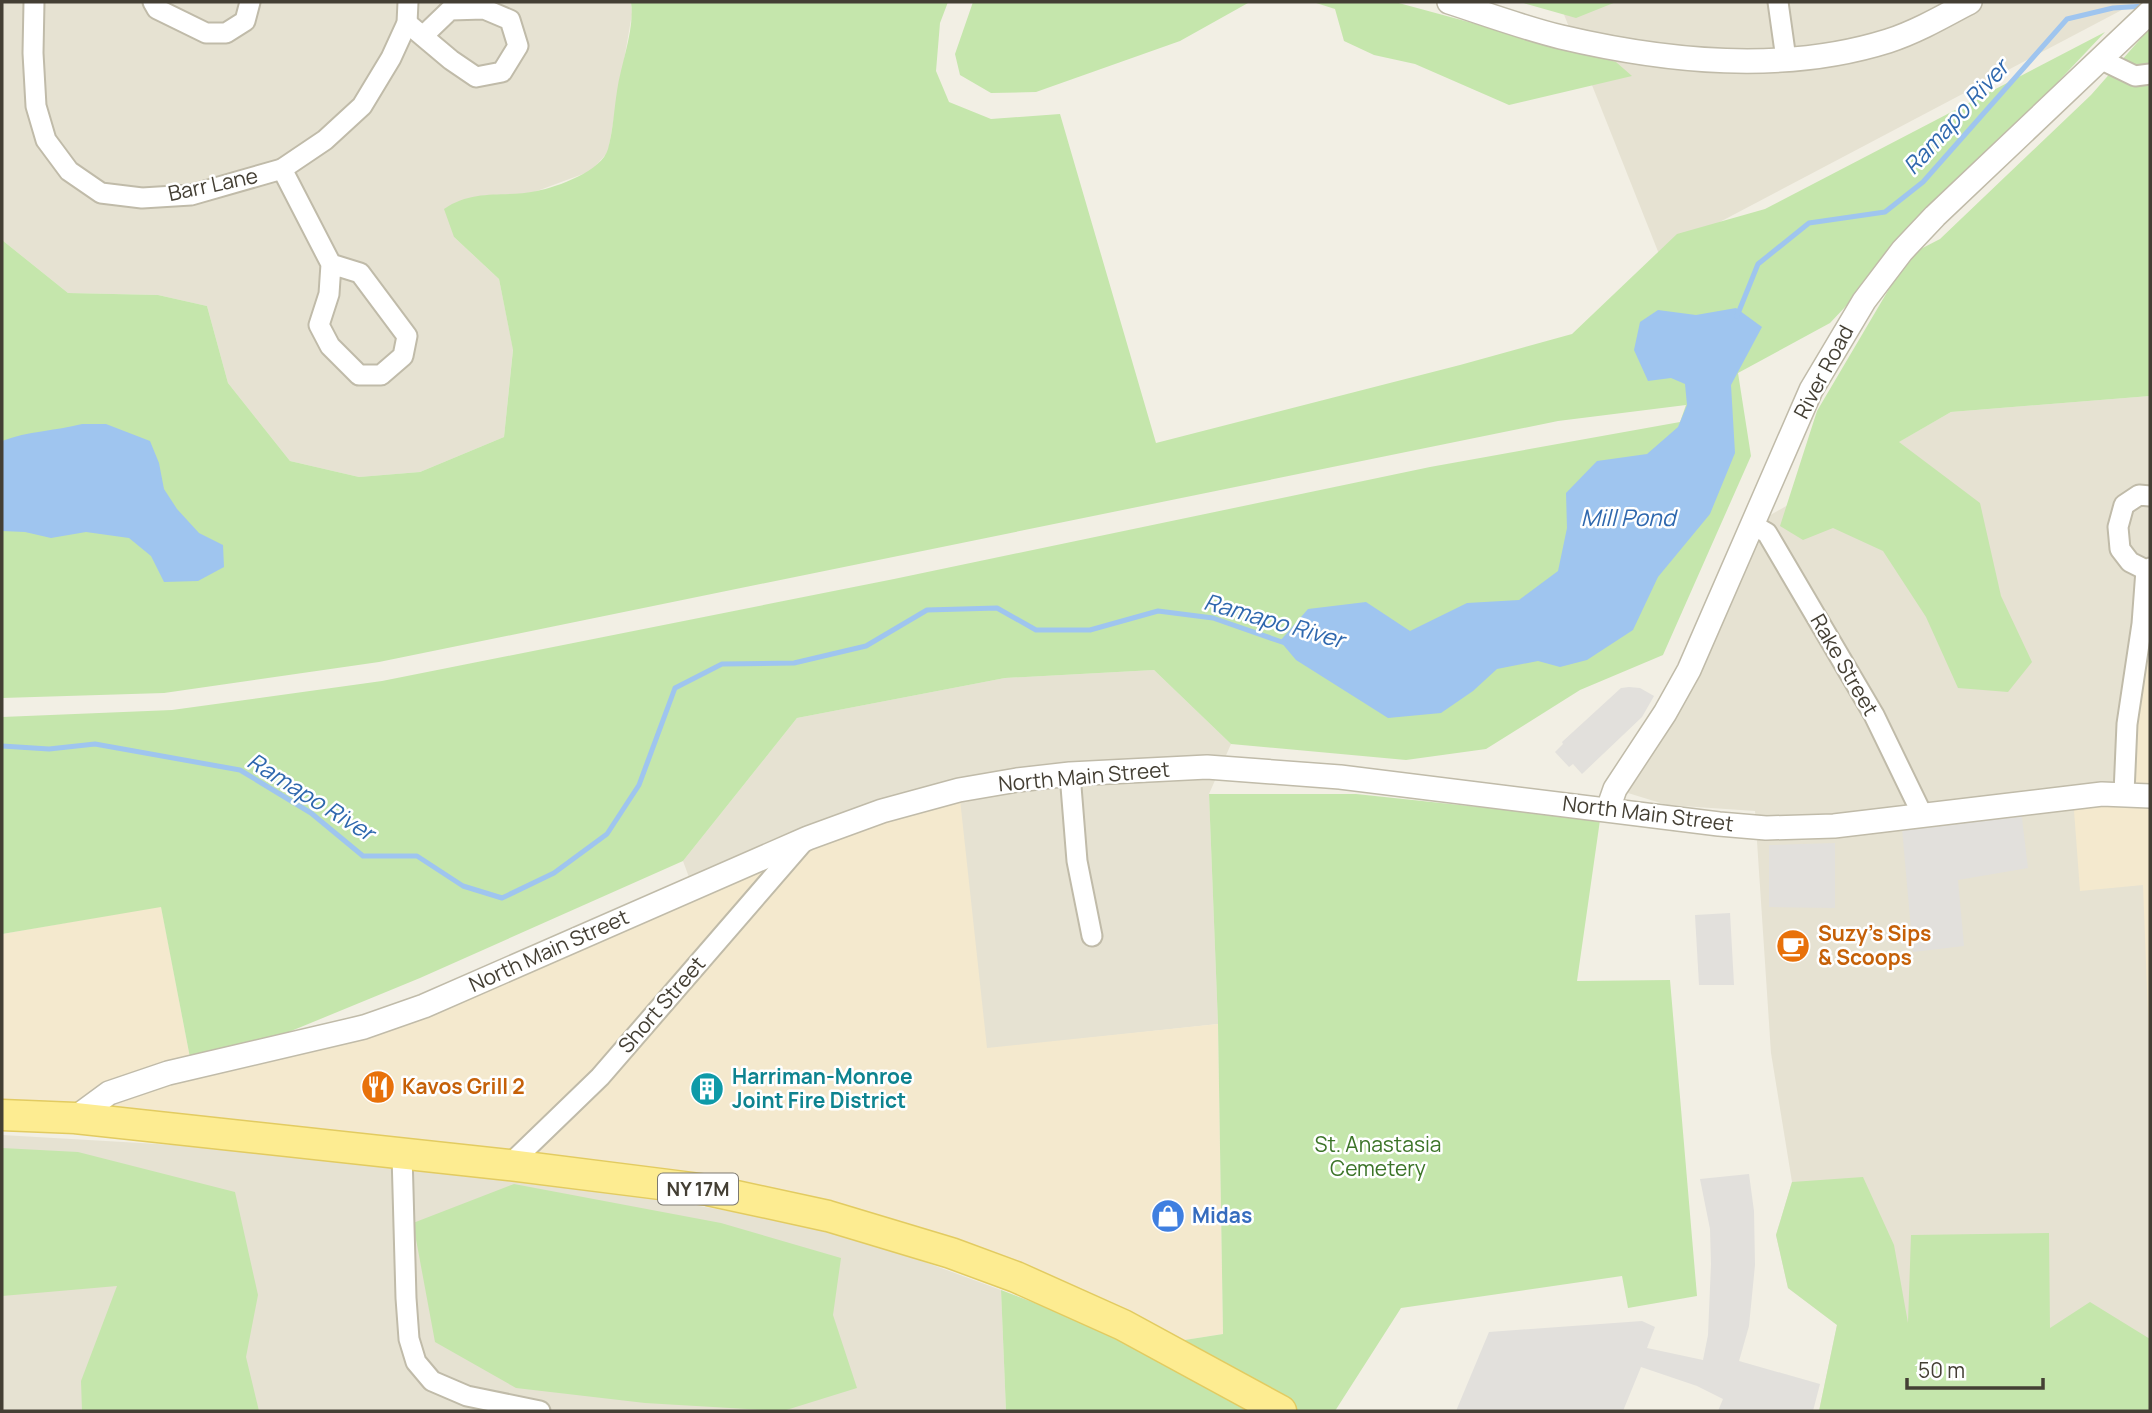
<svg xmlns="http://www.w3.org/2000/svg" width="2152" height="1413" font-family="Manrope,sans-serif">
<rect width="100%" height="100%" fill="#f2efe4"/>
<!-- residential -->
<g fill="#e6e2d2">
<polygon points="2,2 631,2 632,14 608,152 591,171 537,191 454,237 499,279 513,349 504,437 420,472 359,477 290,461 228,383 207,306 158,295 68,293 2,240"/>
<polygon points="1559,2 2137,2 1659,254"/>
<polygon points="2150,396 2150,1411 1819,1411 1837,1325 1788,1288 1776,1235 1792,1182 1771,1053 1755,811 1667,805 1615,789 1753,525 1951,412"/>
<polygon points="1154,670 1231,744 1209,794 1218,1024 987,1049 693,888 683,861 797,718 1005,678"/>
<polygon points="2,1135 175,1145 521,1175 838,1230 1001,1290 1006,1411 2,1411"/>
</g>
<!-- commercial -->
<g fill="#f4e9ce">
<polygon points="2150,659 2150,1040 2149,1040 2143,885 2080,891 2073,797 2124,793 2135,662"/>
<polygon points="959,790 987,1048 1218,1024 1223,1334 1159,1344 828,1216 2,1115 2,934 161,906 192,1068 364,1027 808,838"/>
</g>
<!-- green -->
<g fill="#c5e6ac">
<path d="M 631,2 L 948,2 L 940,23 L 936,71 L 949,102 L 991,119 L 1060,114 L 1156,443 L 1460,365 L 1572,334 L 1677,234 L 1765,209 L 2105,32 L 1830,323 L 1738,373 L 1751,456 L 1663,655 L 1580,690 L 1486,749 L 1406,760 L 1231,744 L 1154,670 L 1005,678 L 797,718 L 683,861 L 420,978 L 211,1064 L 192,1068 L 161,907 L 2,934 L 2,717 L 172,710 L 382,681 L 894,579 L 1430,467 L 1680,422 L 1686,405 L 1558,421 L 379,662 L 164,693 L 2,698 L 2,240 L 68,293 L 158,295 L 207,306 L 228,383 L 290,461 L 359,477 L 420,472 L 504,437 L 513,350 L 499,279 L 454,237 L 444,209 C 474,188 504,198 537,191 C 557,187 602,171 608,149 C 613,131 614,110 617,91 C 621,63 635,30 631,2 Z"/>
<polygon points="973,2 1262,2 1248,3 1180,41 1036,92 991,93 960,75 955,54"/>
<polygon points="1313,2 1395,2 1616,62 1632,76 1509,105 1415,64 1374,55 1344,41 1335,9"/>
<polygon points="1520,2 1616,2 1576,18"/>
<polygon points="2150,28 2150,396 1951,412 1899,442 1980,503 2001,596 2032,662 2008,692 1958,688 1926,617 1883,551 1833,528 1803,540 1780,526 1817,411 1909,255 1940,239 2091,95"/>
<polygon points="1209,794 1356,794 1600,820 1577,981 1670,980 1697,1296 1628,1308 1622,1276 1401,1308 1335,1411 1281,1411 1159,1344 1223,1334 1218,1024"/>
<polygon points="2,1148 78,1152 235,1192 258,1295 246,1357 259,1411 82,1411 81,1381 117,1286 2,1296"/>
<polygon points="1863,1177 1894,1245 1908,1323 1911,1235 2049,1233 2050,1328 2090,1302 2150,1339 2150,1411 1819,1411 1837,1325 1788,1288 1776,1235 1792,1182"/>
<polygon points="514,1184 721,1223 841,1258 833,1315 857,1388 783,1411 645,1403 516,1388 435,1342 413,1223"/>
<polygon points="1001,1290 1095,1326 1255,1411 1006,1411"/>
</g>
<!-- parking -->
<g fill="#e2e0dc">
<polygon points="1629,687 1640,688 1654,696 1642,717 1582,774 1573,764 1569,767 1555,752 1563,744 1562,742 1621,688"/>
<polygon points="2020,802 2028,868 1958,880 1964,946 1913,952 1901,817"/>
<polygon points="1835,843 1835,908 1769,907 1769,845"/>
<polygon points="1730,913 1734,985 1699,985 1695,915"/>
<polygon points="1749,1174 1754,1211 1755,1265 1749,1326 1739,1361 1820,1384 1813,1411 1718,1411 1723,1399 1697,1386 1641,1367 1623,1411 1456,1411 1489,1332 1642,1321 1655,1327 1647,1348 1703,1360 1708,1335 1711,1264 1710,1229 1700,1179"/>
</g>
<!-- water -->
<g fill="#9fc5ef">
<polygon points="1736,308 1762,327 1731,385 1735,453 1710,514 1658,577 1633,630 1587,660 1560,667 1538,661 1497,669 1473,691 1441,713 1388,718 1296,660 1280,641 1308,609 1366,602 1410,631 1467,603 1519,600 1558,571 1567,528 1566,493 1597,461 1647,454 1678,427 1687,405 1685,384 1671,378 1648,381 1634,350 1640,322 1658,310 1696,315"/>
<path d="M 82,424 L 106,424 L 150,441 L 159,463 L 164,489 L 177,509 L 199,533 L 223,545 L 224,567 L 198,581 L 164,582 L 151,556 L 129,538 L 86,532 L 51,538 L 25,532 L 2,531 L 2,441 C 28,431 55,431 82,424 Z"/>
</g>
<g fill="none" stroke-linecap="round" stroke-linejoin="round">
<!-- stream -->
<g stroke="#9fc5ef" stroke-width="5">
<polyline points="1737,316 1758,264 1809,223 1885,212 1923,182 2067,19 2113,8 2145,6"/>
<polyline points="2,746 49,749 95,744 240,770 311,813 363,856 417,856 463,886 502,898 554,873 607,834 639,785 675,688 722,664 794,663 866,646 927,610 997,608 1036,630 1090,630 1158,611 1213,618 1285,643"/>
</g>
<!-- minor casing -->
<g stroke="#c0bba9" stroke-width="23">
<g id="minor">
<polyline points="34,2 33,53 36,106 46,140 69,171 101,193 142,198 191,195 282,169 325,140 362,106 391,58 407,23 408,2"/>
<polyline points="153,2 157,9 206,33 226,33 245,21 250,2"/>
<polyline points="1778,2 1786,59"/>
<polyline points="407,23 451,60 476,77 502,72 518,46 510,20 484,9 450,10 424,35"/>
<polyline points="2100,59 2135,76 2150,74"/>
<polyline points="282,169 331,264 329,294 319,325 330,346 359,375 381,375 403,356 407,336 360,273 331,264"/>
<polyline points="2150,496 2139,495 2124,505 2118,527 2120,549 2130,562 2146,570 2150,568"/>
<polyline points="1753,525 1767,533 1874,715 1922,814"/>
<polyline points="1070,774 1077,861 1092,936"/>
<polyline points="2124,793 2127,724 2142,624 2146,570"/>
<polyline points="402,1154 406,1298 409,1339 416,1362 432,1381 467,1396 540,1411"/>
<polyline points="509,1165 600,1077 805,840"/>
</g>
</g>
<!-- tertiary casing -->
<g stroke="#c0bba9" stroke-width="26">
<g id="tertiary">
<path d="M 1449,2 C 1486,14 1524,28 1561,37 C 1667,62 1783,74 1888,41 C 1916,32 1944,16 1970,2"/>
<polyline points="1608,809 1615,789 1665,713 1689,670 1811,390 1864,301 1902,251 1935,216 2150,12"/>
<polyline points="75,1118 109,1093 168,1073 364,1027 424,1006 808,838 882,811 959,790 1017,780 1070,774 1207,767 1340,777 1719,824 1766,828 1834,826 2102,794 2150,796"/>
</g>
</g>
<!-- primary casing -->
<g stroke="#e2cb61" stroke-width="33">
<polyline id="primary" points="2,1115 75,1118 509,1165 708,1190 828,1216 951,1253 1016,1277 1123,1325 1281,1411"/>
</g>
<!-- minor -->
<use href="#minor" stroke="#fff" stroke-width="19"/>
<!-- tertiary -->
<use href="#tertiary" stroke="#fff" stroke-width="23"/>
<!-- primary -->
<use href="#primary" stroke="#fdec91" stroke-width="30"/>
</g>
<!-- icons -->
<defs>
<g id="cafe-disc" transform="scale(1.75)"><circle r="9.5" fill="#e8710a" stroke="#fff"/><path d="M-5.5-4.5H6V0H3Q3 3.5 0 3.5H-2.5Q-5.5 3.5-5.5 0ZM3-3.2v2h1.7v-2ZM-6 4.5H4V6H-6Z" fill="#fff"/></g>
<g id="restaurant-disc" transform="scale(1.75)"><circle r="9.5" fill="#e8710a" stroke="#fff"/><path d="M-5-6h1v4h1v-4h1v4h1v-4h1v5L-1.5 .5V6h-2V.5L-5-1ZM5-6V6H3V1.5H1.5Q1.5-4 5-6Z" fill="#fff"/></g>
<g id="building-disc" transform="scale(1.75)"><circle r="9.5" fill="#0f9aa8" stroke="#fff"/><path d="M-4-6H4V6H1V3H-1V6H-4ZM-2.5-4.3h1.7v1.8h-1.7ZM.8-4.3h1.7v1.8H.8ZM-2.5-1h1.7V.8h-1.7ZM.8-1h1.7V.8H.8Z" fill="#fff"/></g>
<g id="shop-disc" transform="scale(1.75)"><circle r="9.5" fill="#3f7fe0" stroke="#fff"/><path d="M-5-2.5h2.3a2.7 3.5 0 0 1 5.4 0H5L5.5 6h-11ZM-1.5-2.5h3a1.5 2.3 0 0 0-3 0Z" fill="#fff"/></g>
</defs>
<g fill-rule="evenodd">
<use href="#cafe-disc" x="1793" y="946"/>
<use href="#restaurant-disc" x="378" y="1087"/>
<use href="#building-disc" x="707" y="1089"/>
<use href="#shop-disc" x="1168" y="1216"/>
</g>
<g text-anchor="middle" stroke-width="5" stroke-linejoin="round" paint-order="stroke">
<!-- shield labels -->
<rect fill="#fff" stroke="#7c7971" stroke-width="2" x="658" y="1173.5" width="80" height="31" rx="5"/>
<g font-size="19" font-weight="bold" fill="#443f34">
<text x="698" y="1196">NY 17M</text>
</g>
<!-- street labels -->
<g font-size="21" fill="#443f34" stroke="#fff">
<text transform="translate(213 185) rotate(-12)" y="7">Barr Lane</text>
<text transform="translate(1824 372) rotate(-62)" y="7">River Road</text>
<text transform="translate(1844 665) rotate(60)" y="7">Rake Street</text>
<text transform="translate(1084 777) rotate(-5)" y="7">North Main Street</text>
<text transform="translate(1648 814) rotate(7)" y="7">North Main Street</text>
<text transform="translate(549 951) rotate(-24)" y="7">North Main Street</text>
<text transform="translate(662 1005) rotate(-49)" y="7">Short Street</text>
</g>
<!-- food labels -->
<g font-size="21" font-weight="bold" fill="#c56008" stroke="#fff" text-anchor="start">
<text x="1818" y="941">Suzy's Sips<tspan x="1818" dy="24">&amp; Scoops</tspan></text>
<text x="402" y="1094">Kavos Grill 2</text>
</g>
<!-- culture labels -->
<g font-size="21" font-weight="bold" fill="#0d838f" stroke="#fff" text-anchor="start">
<text x="732" y="1084">Harriman-Monroe<tspan x="732" dy="24">Joint Fire District</tspan></text>
</g>
<!-- park labels -->
<g font-size="21" fill="#3c7428" stroke="#fff">
<text x="1378" y="1152">St. Anastasia<tspan x="1378" dy="24">Cemetery</tspan></text>
</g>
<!-- shop labels -->
<g font-size="21" font-weight="bold" fill="#366cbe" stroke="#fff" text-anchor="start">
<text x="1192" y="1223">Midas</text>
</g>
<!-- water labels -->
<g font-size="23" font-style="italic" fill="#2f68ae" stroke="#fff">
<text transform="translate(1956 117) rotate(-48)" y="8">Ramapo River</text>
<text x="1628" y="526">Mill Pond</text>
<text transform="translate(1274 621) rotate(16)" y="8">Ramapo River</text>
<text transform="translate(311 797) rotate(32)" y="8">Ramapo River</text>
</g>
</g>
<!-- border -->
<rect width="2152" height="1413" fill="none" stroke="#443f34" stroke-width="7"/>
<!-- scale -->
<path d="M1907 1378v10h136v-10" fill="none" stroke="#443f34" stroke-width="3.5"/>
<text x="1918" y="1378" font-size="21" fill="#443f34" stroke="#ffffff" stroke-width="5" paint-order="stroke">50 m</text>
</svg>
